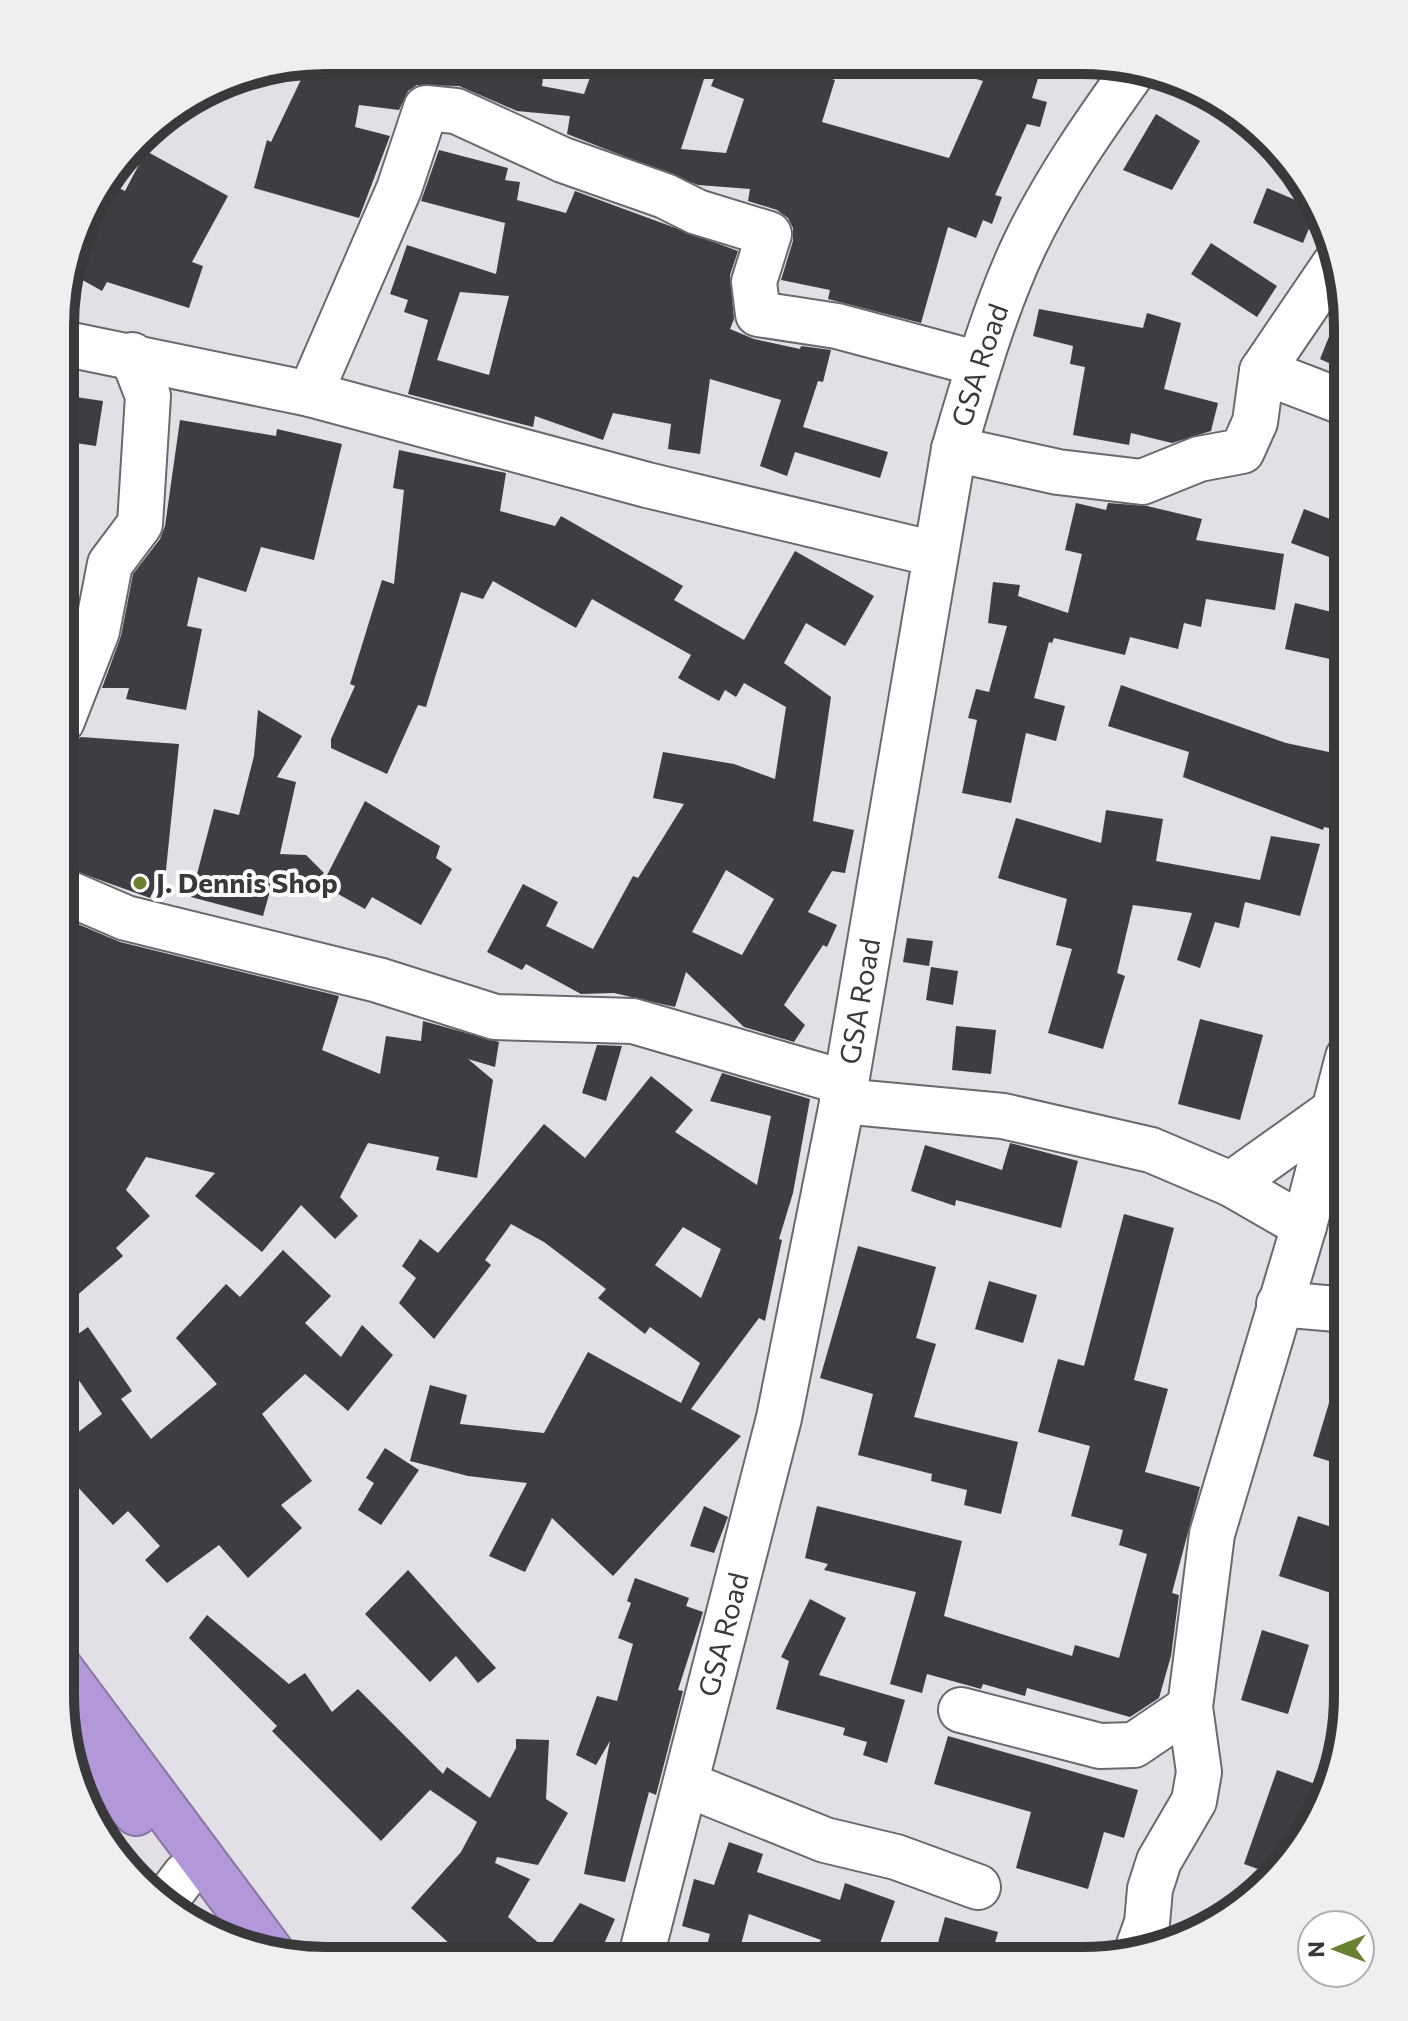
<svg xmlns="http://www.w3.org/2000/svg" width="1408" height="2021" font-family="Commissioner,sans-serif">
<rect width="100%" height="100%" fill="#e2dfe7"/>
<!-- building -->
<g fill="#3f3d43" fill-rule="evenodd">
<polygon points="326,60 545,61 542,86 584,94 596,61 710,61 681,149 726,153 744,99 711,86 721,61 777,61 835,80 822,122 949,158 983,81 942,69 943,62 1043,62 1032,98 1047,102 1040,127 1027,124 995,195 1002,197 992,224 983,220 976,238 948,227 921,323 828,299 830,290 781,280 793,241 793,228 788,218 777,210 748,201 750,189 698,185 567,134 570,116 517,111 459,86 417,85 408,91 399,110 359,105 355,127 390,136 359,218 254,188 267,140 271,142 309,63"/>
<polygon points="1156,114 1200,141 1172,190 1123,170"/>
<path d="M 439,150 L 508,168 L 505,180 L 520,182 L 517,200 L 566,213 L 575,191 L 738,251 L 730,275 L 734,319 L 730,329 L 754,339 L 800,349 L 801,346 L 831,350 L 823,382 L 818,381 L 803,427 L 888,452 L 880,478 L 795,452 L 787,476 L 760,466 L 781,400 L 710,379 L 700,454 L 668,449 L 671,424 L 613,413 L 603,440 L 535,416 L 533,427 L 408,394 L 428,320 L 404,312 L 408,300 L 390,294 L 407,245 L 496,274 L 505,223 L 421,201 ZM 460,292 L 509,296 L 489,375 L 437,360 Z"/>
<polygon points="146,151 228,196 192,262 203,266 189,308 107,282 102,291 70,273 119,188 125,191"/>
<polygon points="1267,188 1317,209 1303,243 1253,223"/>
<polygon points="1211,243 1277,286 1257,317 1191,274"/>
<polygon points="1343,302 1348,326 1348,372 1320,359"/>
<polygon points="1039,309 1143,328 1147,313 1181,323 1164,389 1218,403 1211,431 1172,443 1131,433 1129,445 1073,435 1085,367 1070,364 1073,346 1033,336"/>
<polygon points="62,395 103,401 96,446 62,441"/>
<polygon points="180,420 276,436 277,429 342,444 314,560 261,547 246,592 198,577 187,626 202,629 186,710 126,699 129,688 102,688 121,636 133,574 160,539 165,526"/>
<path d="M 399,450 L 506,473 L 500,511 L 555,526 L 561,516 L 683,586 L 674,600 L 744,640 L 795,551 L 874,596 L 845,646 L 806,623 L 784,663 L 831,697 L 813,821 L 854,830 L 845,873 L 832,871 L 808,912 L 837,925 L 827,947 L 823,945 L 784,1005 L 805,1025 L 794,1042 L 744,1027 L 686,972 L 675,1007 L 614,993 L 581,994 L 526,964 L 522,970 L 487,952 L 523,884 L 558,902 L 546,926 L 593,949 L 633,876 L 638,878 L 684,804 L 653,798 L 663,752 L 734,764 L 775,779 L 786,707 L 744,683 L 736,697 L 725,690 L 719,701 L 678,678 L 691,655 L 592,599 L 576,628 L 493,581 L 483,599 L 461,592 L 426,707 L 418,705 L 387,774 L 331,748 L 331,739 L 355,686 L 350,684 L 382,580 L 394,584 L 404,490 L 393,488 ZM 726,870 L 774,899 L 742,955 L 692,932 Z"/>
<polygon points="1076,503 1106,510 1108,503 1147,506 1202,519 1196,540 1284,554 1275,610 1206,599 1201,627 1184,623 1178,649 1130,637 1125,655 1054,638 1052,643 1049,642 1034,698 1065,706 1056,741 1026,733 1011,803 962,793 977,720 968,718 976,689 989,692 1007,626 988,623 993,582 1020,585 1018,596 1068,613 1082,554 1065,550"/>
<polygon points="1304,509 1348,526 1348,548 1343,562 1291,543"/>
<polygon points="62,599 77,603 65,645 62,644"/>
<polygon points="1295,603 1348,616 1348,663 1285,649"/>
<polygon points="1121,685 1286,743 1348,756 1348,832 1324,827 1323,830 1183,777 1189,752 1108,726"/>
<polygon points="258,710 302,736 277,777 296,782 280,854 306,855 324,873 306,891 270,891 263,916 191,897 214,809 239,815 254,756"/>
<polygon points="81,737 179,744 164,889 155,887 150,898 61,866 62,762 71,766 73,743"/>
<polygon points="365,801 440,846 436,858 452,869 421,925 372,897 365,909 322,885"/>
<polygon points="1106,810 1163,819 1156,861 1260,880 1271,836 1320,844 1300,916 1245,902 1239,928 1215,922 1200,968 1177,960 1192,913 1133,905 1117,973 1125,976 1103,1049 1048,1033 1072,949 1056,945 1067,899 998,878 1016,818 1101,843"/>
<polygon points="61,917 120,942 339,996 322,1050 380,1074 386,1036 421,1041 423,1021 499,1042 495,1067 468,1059 493,1080 477,1178 436,1170 439,1157 368,1143 340,1197 358,1216 335,1239 301,1205 262,1252 195,1196 215,1173 146,1157 126,1190 150,1216 116,1248 123,1256 61,1309"/>
<polygon points="907,938 933,941 929,966 903,962"/>
<polygon points="931,967 958,971 953,1005 926,1000"/>
<polygon points="1200,1019 1263,1035 1240,1120 1178,1104"/>
<polygon points="956,1026 996,1030 991,1074 952,1070"/>
<polygon points="597,1045 622,1046 606,1101 582,1093"/>
<path d="M 722,1073 L 810,1099 L 793,1193 L 779,1239 L 782,1240 L 765,1321 L 759,1318 L 691,1409 L 741,1436 L 613,1576 L 552,1518 L 525,1572 L 489,1556 L 527,1483 L 468,1476 L 410,1461 L 430,1385 L 467,1395 L 460,1424 L 544,1433 L 588,1352 L 681,1403 L 700,1363 L 650,1327 L 645,1334 L 598,1298 L 606,1289 L 544,1242 L 511,1224 L 485,1260 L 491,1265 L 434,1339 L 399,1303 L 416,1278 L 402,1266 L 420,1239 L 438,1253 L 544,1124 L 585,1158 L 651,1076 L 693,1110 L 675,1132 L 757,1185 L 771,1116 L 710,1101 ZM 683,1227 L 721,1249 L 701,1298 L 655,1265 Z"/>
<polygon points="1010,1143 1078,1161 1061,1228 956,1200 955,1206 911,1191 925,1145 1002,1170"/>
<polygon points="1124,1214 1174,1228 1134,1380 1168,1389 1145,1472 1200,1487 1172,1593 1179,1595 1171,1656 1159,1698 1130,1717 1027,1688 1025,1696 983,1684 981,1689 927,1674 922,1693 890,1684 916,1592 824,1570 828,1564 805,1558 817,1506 962,1541 944,1616 1072,1656 1075,1645 1119,1658 1147,1554 1119,1545 1123,1530 1071,1516 1090,1446 1038,1432 1058,1359 1084,1366"/>
<polygon points="858,1246 936,1267 916,1338 936,1344 914,1417 1018,1442 1001,1514 964,1505 967,1490 931,1481 932,1474 858,1455 873,1394 820,1378"/>
<polygon points="283,1250 331,1296 305,1323 341,1357 362,1325 393,1355 348,1411 305,1374 262,1414 312,1481 281,1505 302,1528 248,1578 219,1545 167,1583 145,1560 160,1546 128,1511 113,1525 75,1484 60,1495 60,1446 102,1414 61,1354 61,1346 88,1327 132,1391 121,1399 151,1439 217,1384 176,1338 226,1284 240,1297"/>
<polygon points="989,1281 1037,1295 1023,1343 975,1329"/>
<polygon points="1329,1403 1348,1409 1348,1467 1313,1456"/>
<polygon points="385,1448 419,1470 381,1525 358,1510 374,1483 366,1478"/>
<polygon points="704,1506 728,1517 714,1553 690,1546"/>
<polygon points="1298,1516 1347,1532 1347,1551 1334,1594 1279,1576"/>
<polygon points="408,1570 496,1668 478,1683 456,1656 430,1682 365,1614"/>
<polygon points="635,1578 689,1598 686,1606 703,1612 678,1690 683,1691 656,1795 649,1792 625,1882 584,1874 610,1741 596,1765 576,1755 597,1696 617,1701 633,1644 618,1638 631,1603 627,1601"/>
<polygon points="810,1599 846,1618 819,1675 905,1700 887,1763 863,1755 867,1742 843,1735 845,1728 776,1709 789,1661 781,1657"/>
<polygon points="207,1615 289,1684 305,1673 332,1712 358,1689 443,1774 447,1767 490,1798 516,1748 516,1739 549,1740 546,1799 568,1813 538,1865 497,1857 495,1863 530,1879 508,1917 547,1950 580,1903 615,1919 604,1944 616,1952 616,1960 466,1959 411,1908 461,1852 477,1822 430,1790 381,1841 272,1731 277,1726 189,1638"/>
<polygon points="1262,1630 1309,1645 1288,1714 1241,1700"/>
<polygon points="948,1736 1138,1790 1124,1838 1104,1832 1088,1889 1016,1868 1031,1812 934,1784"/>
<polygon points="1277,1770 1318,1785 1295,1850 1269,1873 1244,1864"/>
<polygon points="729,1842 763,1854 757,1872 840,1900 845,1883 895,1901 878,1949 864,1945 856,1960 810,1960 821,1940 749,1914 737,1960 703,1960 710,1934 682,1926 694,1879 714,1885"/>
<polygon points="945,1917 998,1932 990,1961 933,1961"/>
</g>
<g fill="none" stroke-linecap="round" stroke-linejoin="round">
<!-- minor casing -->
<g stroke="#6b686e" stroke-width="48">
<g id="minor">
<polyline points="62,343 310,394 647,485 935,554"/>
<polyline points="1262,371 1348,404"/>
<polyline points="310,394 399,189 426,108 456,111 563,160 665,196 697,212 769,234 754,282 758,314 837,326 979,364"/>
<polyline points="954,449 1058,472 1142,482 1199,459 1242,451 1255,422 1262,371 1334,265"/>
<polyline points="62,721 97,631 110,564 140,524 148,396 132,355"/>
<polyline points="61,890 126,918 378,980 495,1017 633,1021 846,1083"/>
<polyline points="842,1101 1003,1116 1151,1150 1231,1184 1332,1112"/>
<polyline points="1231,1184 1304,1226"/>
<polyline points="1279,1304 1348,1310"/>
<polyline points="961,1710 1100,1746 1134,1745 1190,1707"/>
<polyline points="686,1784 825,1840 896,1857 978,1887"/>
<polyline points="163,1904 185,1875"/>
<polyline points="1138,1948 1147,1923 1150,1889 1159,1861 1194,1801 1199,1772 1190,1707 1212,1534 1304,1226 1348,1057"/>
<path id="s1" d="M 640,1960 L 779,1418 L 846,1083 L 954,449 C 974,381 994,310 1024,246 C 1054,183 1094,126 1134,70"/>
</g>
</g>
<!-- highway casing -->
<g stroke="#8876a1" stroke-width="48">
<g id="highway">
<polyline points="60,1668 270,1950"/>
<polyline points="69,1732 136,1813"/>
</g>
</g>
<!-- minor -->
<use href="#minor" stroke="#fff" stroke-width="44"/>
<!-- highway -->
<use href="#highway" stroke="#b298d9" stroke-width="44"/>
</g>
<!-- markers -->
<circle fill="#6b8132" stroke="#fff" stroke-width="3" cx="140" cy="883" r="8"/>
<g text-anchor="middle" stroke-width="8" stroke-linejoin="round" paint-order="stroke">
<!-- street labels -->
<g font-size="28" fill="#39383a" stroke="#fff">
<text dy="10" stroke="none"><textPath href="#s1" startOffset="1632">GSA Road</textPath></text>
<text dy="10" stroke="none"><textPath href="#s1" startOffset="984">GSA Road</textPath></text>
<text dy="10" stroke="none"><textPath href="#s1" startOffset="336">GSA Road</textPath></text>
</g>
<!-- poi labels -->
<g font-size="28" font-weight="bold" fill="#39383a" stroke="#fff" text-anchor="start">
<text x="156" y="893">J. Dennis Shop</text>
</g>
</g>
<!-- crop -->
<path d="M0 0H1408V2021H0ZM326 74H1082A252 252 0 0 1 1334 326V1695A252 252 0 0 1 1082 1947H326A252 252 0 0 1 74 1695V326A252 252 0 0 1 326 74Z" fill="#efefef" fill-rule="evenodd"/>
<path fill="none" stroke="#39383a" stroke-width="10" d="M326 74H1082A252 252 0 0 1 1334 326V1695A252 252 0 0 1 1082 1947H326A252 252 0 0 1 74 1695V326A252 252 0 0 1 326 74Z"/>
<!-- north arrow -->
<g transform="translate(1336 1949) rotate(269)"><circle r="38" fill="#ffffff" stroke="#b0afb0" stroke-width="2"/>
<path d="M0-6L14 30L0 20L-14 30Z" fill="#6b8132"/>
<text y="-12" font-size="22" font-weight="bold" text-anchor="middle" fill="#39383a">N</text>
</g>
</svg>
